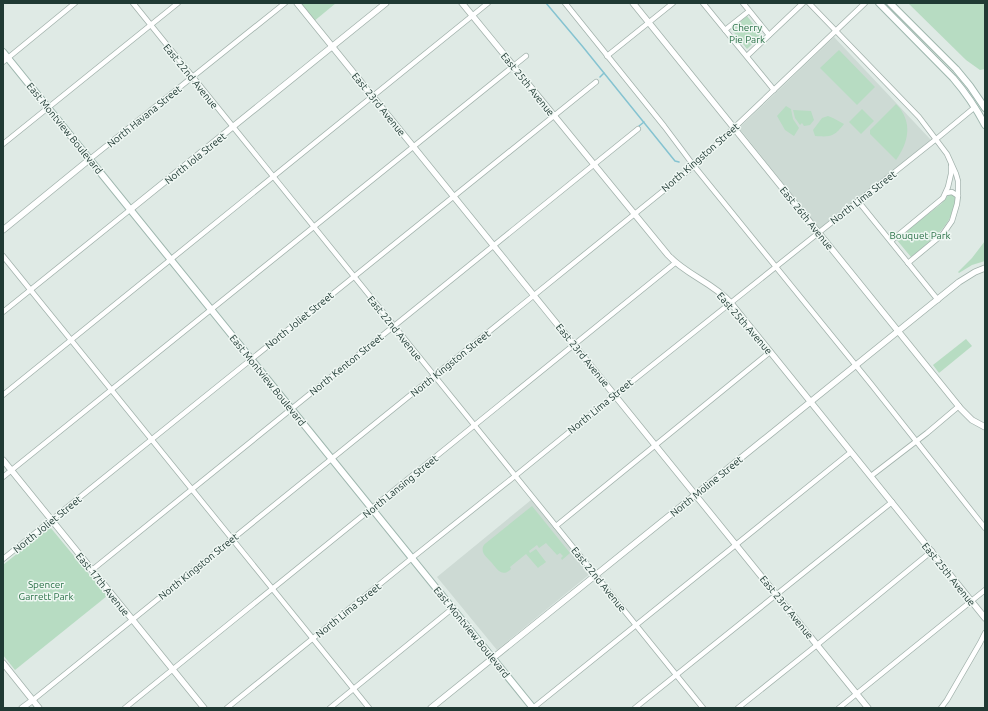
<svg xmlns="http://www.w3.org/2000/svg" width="988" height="711" font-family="Ubuntu,sans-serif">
<rect width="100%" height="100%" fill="#dfeae5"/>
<!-- built -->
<g fill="#cddad4">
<polygon points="834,37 931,140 820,229 739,128"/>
<polygon points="531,500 591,573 497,650 437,577"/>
</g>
<!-- green -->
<g fill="#b7dcc2">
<polygon points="297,3 336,3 313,22"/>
<polygon points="908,3 985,3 985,69 980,70 966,60"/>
<polygon points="747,16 762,35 747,49 731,29"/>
<polygon points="839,50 875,87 857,105 820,68"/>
<path d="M 896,104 C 913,121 909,142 896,160 L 870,134 L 870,130 Z"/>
<polygon points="786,106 791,109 793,119 799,128 794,136 785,130 777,116"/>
<polygon points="862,109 874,121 861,134 849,122"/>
<polygon points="793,110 811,111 814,120 810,125 804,126 802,123 800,125 795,118"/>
<path d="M 828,116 L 833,118 L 844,124 C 834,137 830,137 815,136 L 813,130 L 822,118 Z"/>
<path d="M 950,193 L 954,195 C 956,199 955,203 954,207 C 948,230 928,243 911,257 L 896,239 L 941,204 Z"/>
<polygon points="985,241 985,261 972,265 959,273 958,272 972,258"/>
<polygon points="966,339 972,346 939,373 933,365"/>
<path d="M 532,506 L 570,553 L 562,560 L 561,558 L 563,556 L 560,553 L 557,555 L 546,543 L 539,548 L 537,545 L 529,551 L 530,553 L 536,549 L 546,562 C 544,564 541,565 538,568 L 526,554 L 510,567 L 511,569 C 502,578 497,569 491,562 C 488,559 484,555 483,552 C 482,548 483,545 486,543 Z"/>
<polygon points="50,527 107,596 15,670 3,655 3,565"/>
</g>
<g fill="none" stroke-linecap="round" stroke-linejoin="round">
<!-- stream -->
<g stroke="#85c3d1" stroke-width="1.5">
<polyline points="546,3 583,47 675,161 679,162"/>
<polyline points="600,77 604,73"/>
<polyline points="639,126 644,122"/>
</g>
<!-- minor casing -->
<g stroke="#a2b2ac" stroke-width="6">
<g id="minor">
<polyline points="133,3 703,708"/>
<polyline points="565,3 664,126 694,166 871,384 985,528"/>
<polyline points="703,3 774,90"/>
<polyline points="743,3 769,35"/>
<polyline points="809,3 919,117 947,154 956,174 958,181 958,196 957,204 952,221 943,234 908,263"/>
<polyline points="725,30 749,11"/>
<polyline points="607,56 673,3"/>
<polyline points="747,56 803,3"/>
<polyline points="3,62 75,3"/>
<polyline points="3,144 178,3"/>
<polyline points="90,159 285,3"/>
<polyline points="946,193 952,192 958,196"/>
<polyline points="858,201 938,300"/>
<polyline points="891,241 943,198 948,187 951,174 951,166"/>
<polyline points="3,256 369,708"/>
<polyline points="3,312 131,209"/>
<polyline points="3,395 488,3"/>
<polyline points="871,476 927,433 959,406"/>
<polyline points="3,477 526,56"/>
<polyline points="556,526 770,352"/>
<polyline points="3,559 596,82"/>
<polyline points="92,570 638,129"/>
<polyline points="33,700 694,166 865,3"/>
<polyline points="125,708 675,263"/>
<polyline points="227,708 412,558 515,476 615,395 940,136 975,107"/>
<polyline points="330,708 453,608"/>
<polyline points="533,708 851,452"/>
<polyline points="635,708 892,502"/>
<polyline points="738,708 817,645 932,551"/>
<polyline points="839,708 985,590"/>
<polyline points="941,708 947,700 980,643 985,633"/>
</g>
</g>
<!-- tertiary casing -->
<g stroke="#a2b2ac" stroke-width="7">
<g id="tertiary">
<polyline points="297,3 868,708"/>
<path d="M 462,3 L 668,255 C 686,275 712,282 730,302 L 985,618"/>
<polyline points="633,3 961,409 972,420 985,427"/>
<polyline points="131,209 386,3"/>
<polyline points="3,230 90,159"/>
<polyline points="3,460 204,708"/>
<polyline points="3,663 39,708"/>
<polyline points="22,708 33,700"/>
<polyline points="431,708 959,282 975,272 985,268"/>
</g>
</g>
<!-- secondary casing -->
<g stroke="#9eb6ae" stroke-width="8">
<g id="secondary">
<path d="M 879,3 L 953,78 C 966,93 976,108 985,125"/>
<polyline points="890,3 956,69 970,86 985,108"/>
<polyline points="3,52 533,708"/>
</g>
</g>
<!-- minor -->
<use href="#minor" stroke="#fff" stroke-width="4.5"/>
<!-- tertiary -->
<use href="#tertiary" stroke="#fff" stroke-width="5.5"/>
<!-- secondary -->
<use href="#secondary" stroke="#fff" stroke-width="6"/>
</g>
<g text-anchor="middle" stroke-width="3" stroke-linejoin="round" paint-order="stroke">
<!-- park labels -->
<g font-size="10" fill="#2a7147" stroke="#eff7f3">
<text x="747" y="31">Cherry<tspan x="747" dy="12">Pie Park</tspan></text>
<text x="920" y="239">Bouquet Park</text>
<text x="46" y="588">Spencer<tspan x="46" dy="12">Garrett Park</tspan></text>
</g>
<!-- street labels -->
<g font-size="10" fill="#203a34" stroke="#eff7f3">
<text transform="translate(191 76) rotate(51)" y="4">East 22nd Avenue</text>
<text transform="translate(528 84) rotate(51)" y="4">East 25th Avenue</text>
<text transform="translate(379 104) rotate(51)" y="4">East 23rd Avenue</text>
<text transform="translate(144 116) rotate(-39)" y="4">North Havana Street</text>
<text transform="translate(65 128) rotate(51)" y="4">East Montview Boulevard</text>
<text transform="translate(700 157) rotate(-41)" y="4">North Kingston Street</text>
<text transform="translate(195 158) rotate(-39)" y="4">North Iola Street</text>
<text transform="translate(863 197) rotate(-38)" y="4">North Lima Street</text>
<text transform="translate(807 218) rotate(51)" y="4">East 26th Avenue</text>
<text transform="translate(299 320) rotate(-39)" y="4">North Joliet Street</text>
<text transform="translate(745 323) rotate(49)" y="4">East 25th Avenue</text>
<text transform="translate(395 328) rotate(51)" y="4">East 22nd Avenue</text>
<text transform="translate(583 355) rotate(51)" y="4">East 23rd Avenue</text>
<text transform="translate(450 363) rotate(-39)" y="4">North Kingston Street</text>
<text transform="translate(346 364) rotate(-39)" y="4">North Kenton Street</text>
<text transform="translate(268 380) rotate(51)" y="4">East Montview Boulevard</text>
<text transform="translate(600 406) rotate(-39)" y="4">North Lima Street</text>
<text transform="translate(400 486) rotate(-39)" y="4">North Lansing Street</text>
<text transform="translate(706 486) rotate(-39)" y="4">North Moline Street</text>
<text transform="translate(47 524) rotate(-39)" y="4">North Joliet Street</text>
<text transform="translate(198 566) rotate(-39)" y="4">North Kingston Street</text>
<text transform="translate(949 574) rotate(51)" y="4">East 25th Avenue</text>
<text transform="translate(599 579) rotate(51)" y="4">East 22nd Avenue</text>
<text transform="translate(103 584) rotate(51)" y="4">East 17th Avenue</text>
<text transform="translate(787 607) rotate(51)" y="4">East 23rd Avenue</text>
<text transform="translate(348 610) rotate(-39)" y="4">North Lima Street</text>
<text transform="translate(472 632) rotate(51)" y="4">East Montview Boulevard</text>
</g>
</g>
<!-- border -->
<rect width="988" height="711" fill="none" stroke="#203a34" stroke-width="8"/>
</svg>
